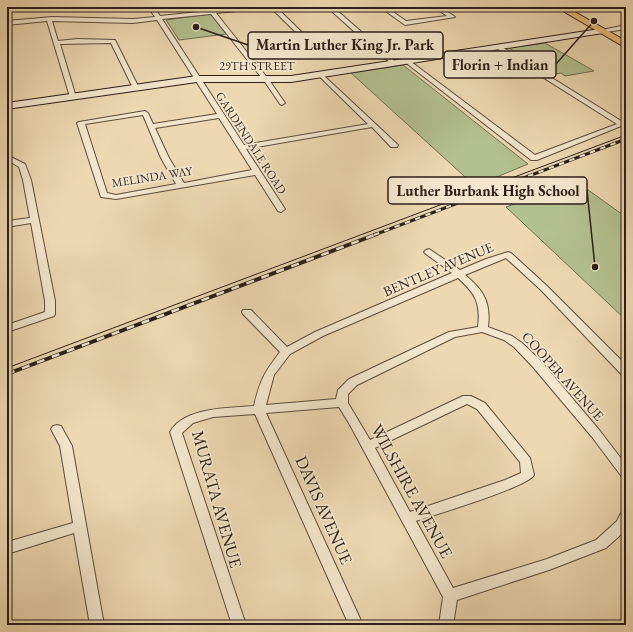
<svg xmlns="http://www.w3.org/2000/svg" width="633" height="632" font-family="'EB Garamond',serif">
<rect width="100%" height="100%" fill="#edd8b1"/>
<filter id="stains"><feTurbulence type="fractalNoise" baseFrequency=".005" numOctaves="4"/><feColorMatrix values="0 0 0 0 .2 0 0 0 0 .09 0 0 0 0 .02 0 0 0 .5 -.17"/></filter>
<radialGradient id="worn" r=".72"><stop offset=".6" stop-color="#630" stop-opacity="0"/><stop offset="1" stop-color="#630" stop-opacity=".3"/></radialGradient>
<!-- green -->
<g fill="#b3c08f" stroke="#706f53">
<polygon points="209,14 212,15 226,34 179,40 166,20"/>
<polygon points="545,43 594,71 565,76 561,73 549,75 509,48"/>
<polygon points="403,65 528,164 475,186 351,73"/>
<polygon points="577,182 626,217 626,320 506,207"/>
</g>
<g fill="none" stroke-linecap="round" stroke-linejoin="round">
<!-- street casing -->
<g stroke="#5c4c3e" stroke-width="2">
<g id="street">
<path d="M 148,7 L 154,7 L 160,16 L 246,7 L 263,7 L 260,9 L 216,13 L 269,80 L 285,103 L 282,105 L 280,104 L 265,82 L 211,14 L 162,19 L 244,145 L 368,124 L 319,76 L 319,74 L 321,73 L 398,145 L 397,147 L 391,147 L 372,127 L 246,149 L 285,209 L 281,212 L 278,211 L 255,175 L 116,199 L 101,197 L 77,123 L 79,122 L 145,111 L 148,113 L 153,124 L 217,114 L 157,20 L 133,23 L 52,21 L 58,41 L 78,39 L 115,40 L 139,88 L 136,90 L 133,88 L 111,43 L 60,44 L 76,97 L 73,99 L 70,97 L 47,21 L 7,25 L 7,21 L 52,17 L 133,19 L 155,17 ZM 143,115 L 161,158 L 176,184 L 116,195 L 107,193 L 85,124 ZM 219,118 L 252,170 L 184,183 L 169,158 L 155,128 Z"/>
<polygon points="270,7 276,7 318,48 367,43 327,7 333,7 398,64 393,65 371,46 315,51"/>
<polygon points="380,7 386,7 406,21 447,16 434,7 441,7 455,17 405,25"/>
<polygon points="626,25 626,29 600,33 597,31"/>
<polygon points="498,47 502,47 626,124 537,160 531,160 405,62 410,61 535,155 617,124 498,49"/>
<polygon points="7,155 25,164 31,180 55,301 55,314 54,316 7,332 7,325 45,312 45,301 31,223 7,227 7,221 30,218 23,180 19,167 7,160"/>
<path d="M 429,249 L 460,270 L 486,259 L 508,252 L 511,253 L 547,286 L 626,365 L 626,376 L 622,375 L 541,290 L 506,258 L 465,275 C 484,290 491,303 488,327 L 512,336 L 522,343 L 541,361 L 600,431 L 626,465 L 626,479 L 622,477 L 592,437 L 533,367 L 514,347 L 504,340 L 482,332 L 455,337 L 357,385 L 348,394 L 348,403 L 370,440 L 463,396 L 471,396 L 485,403 L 530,458 L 534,475 C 528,487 434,515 416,521 L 453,588 L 547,559 L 596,540 L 617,521 L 621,513 L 626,512 L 626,530 L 606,548 L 549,570 L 457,600 L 453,625 L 439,625 L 443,597 L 350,425 L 339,407 L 266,413 L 363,625 L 349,625 L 255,414 L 213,417 L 193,423 L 182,433 L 246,625 L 232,625 L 170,432 C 184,407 229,408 254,406 C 260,380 264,373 280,352 L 243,314 L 242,312 L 243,310 L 251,310 L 287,347 L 315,332 L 452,273 L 426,254 L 424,252 L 426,250 ZM 458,278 C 475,293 481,303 478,327 L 449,332 L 349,379 L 338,390 L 336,399 L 266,405 L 274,375 L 290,354 L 323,336 ZM 467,404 L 477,409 L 520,462 L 521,473 L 505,480 L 410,512 L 375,448 Z"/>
<polygon points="57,425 61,426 72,446 104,625 90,625 74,533 7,554 7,542 73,523 60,446 51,429 53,426"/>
</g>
</g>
<!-- secondary casing -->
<g stroke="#2c1e17" stroke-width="2">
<polygon id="secondary" points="600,29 604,31 603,33 291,82 197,82 7,109 7,103 197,76 291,76"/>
</g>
<!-- primary casing -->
<g stroke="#2c1e17" stroke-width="2">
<polygon id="primary" points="556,7 566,7 626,41 626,48"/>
</g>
<!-- street -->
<use href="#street" fill="#f3e6cc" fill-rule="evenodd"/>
<!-- secondary -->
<use href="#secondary" fill="#f3e6cc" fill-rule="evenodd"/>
<!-- primary -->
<use href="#primary" fill="#e6bc78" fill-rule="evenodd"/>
<!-- tram -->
<polyline stroke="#2c1e17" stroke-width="1" points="7,368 626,135"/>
<!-- rail-far1 casing -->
<g stroke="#2c1e17" stroke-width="3">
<polyline id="rail-far1" points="374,235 626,139"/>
</g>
<!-- rail casing -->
<g stroke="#2c1e17" stroke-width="4">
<polyline id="rail" points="7,374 377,234"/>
</g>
<!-- rail-far1 -->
<use href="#rail-far1" stroke="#f3e6cc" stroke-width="2" stroke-dasharray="5.5" stroke-linecap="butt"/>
<!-- rail -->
<use href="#rail" stroke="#f3e6cc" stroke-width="2.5" stroke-dasharray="8" stroke-linecap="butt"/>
</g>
<g text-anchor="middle" stroke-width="3.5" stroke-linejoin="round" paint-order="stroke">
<!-- far-street labels -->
<g font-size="12" fill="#2c1e17" stroke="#f3e6cc">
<text x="257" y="70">29TH STREET</text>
<text transform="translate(251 143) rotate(57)" y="4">GARDENDALE ROAD</text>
<text transform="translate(152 177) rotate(-9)" y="4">MELINDA WAY</text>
</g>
<!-- street labels -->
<g font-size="14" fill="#2c1e17" stroke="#f3e6cc">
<text transform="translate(438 269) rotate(-23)" y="5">BENTLEY AVENUE</text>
<text transform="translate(563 376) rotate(48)" y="5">COOPER AVENUE</text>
</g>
<!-- near-street labels -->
<g font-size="17" fill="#2c1e17" stroke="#f3e6cc">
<text transform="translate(412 491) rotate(61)" y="6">WILSHIRE AVENUE</text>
<text transform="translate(217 499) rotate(74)" y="6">MURATA AVENUE</text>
<text transform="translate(324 510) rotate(66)" y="6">DAVIS AVENUE</text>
</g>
</g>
<!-- callouts -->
<path fill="none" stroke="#2c1e17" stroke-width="1.5" d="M196 27L248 45M594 21L556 64M595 267L587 190"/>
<g fill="#2c1e17" stroke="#f3e6cc" stroke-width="1.5">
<circle cx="196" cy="27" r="4"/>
<circle cx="594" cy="21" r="4"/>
<circle cx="595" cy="267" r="4"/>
</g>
<g fill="#f3e6cc" stroke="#2c1e17" stroke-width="1.5">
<rect x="248" y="32" width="195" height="27" rx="4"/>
<rect x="444" y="51" width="112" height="27" rx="4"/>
<rect x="388" y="177" width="199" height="27" rx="4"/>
</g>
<g font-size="15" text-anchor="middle" font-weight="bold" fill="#2c1e17">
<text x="345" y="50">Martin Luther King Jr. Park</text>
<text x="500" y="70">Florin + Indian</text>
<text x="488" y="196">Luther Burbank High School</text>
</g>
<!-- margin -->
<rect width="633" height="632" fill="none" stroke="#edd8b1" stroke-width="24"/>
<rect x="8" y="8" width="617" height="616" fill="none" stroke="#2c1e17" stroke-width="2"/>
<rect x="12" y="12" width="609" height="608" fill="none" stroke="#2c1e17"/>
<rect width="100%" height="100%" filter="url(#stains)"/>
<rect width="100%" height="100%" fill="url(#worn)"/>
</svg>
